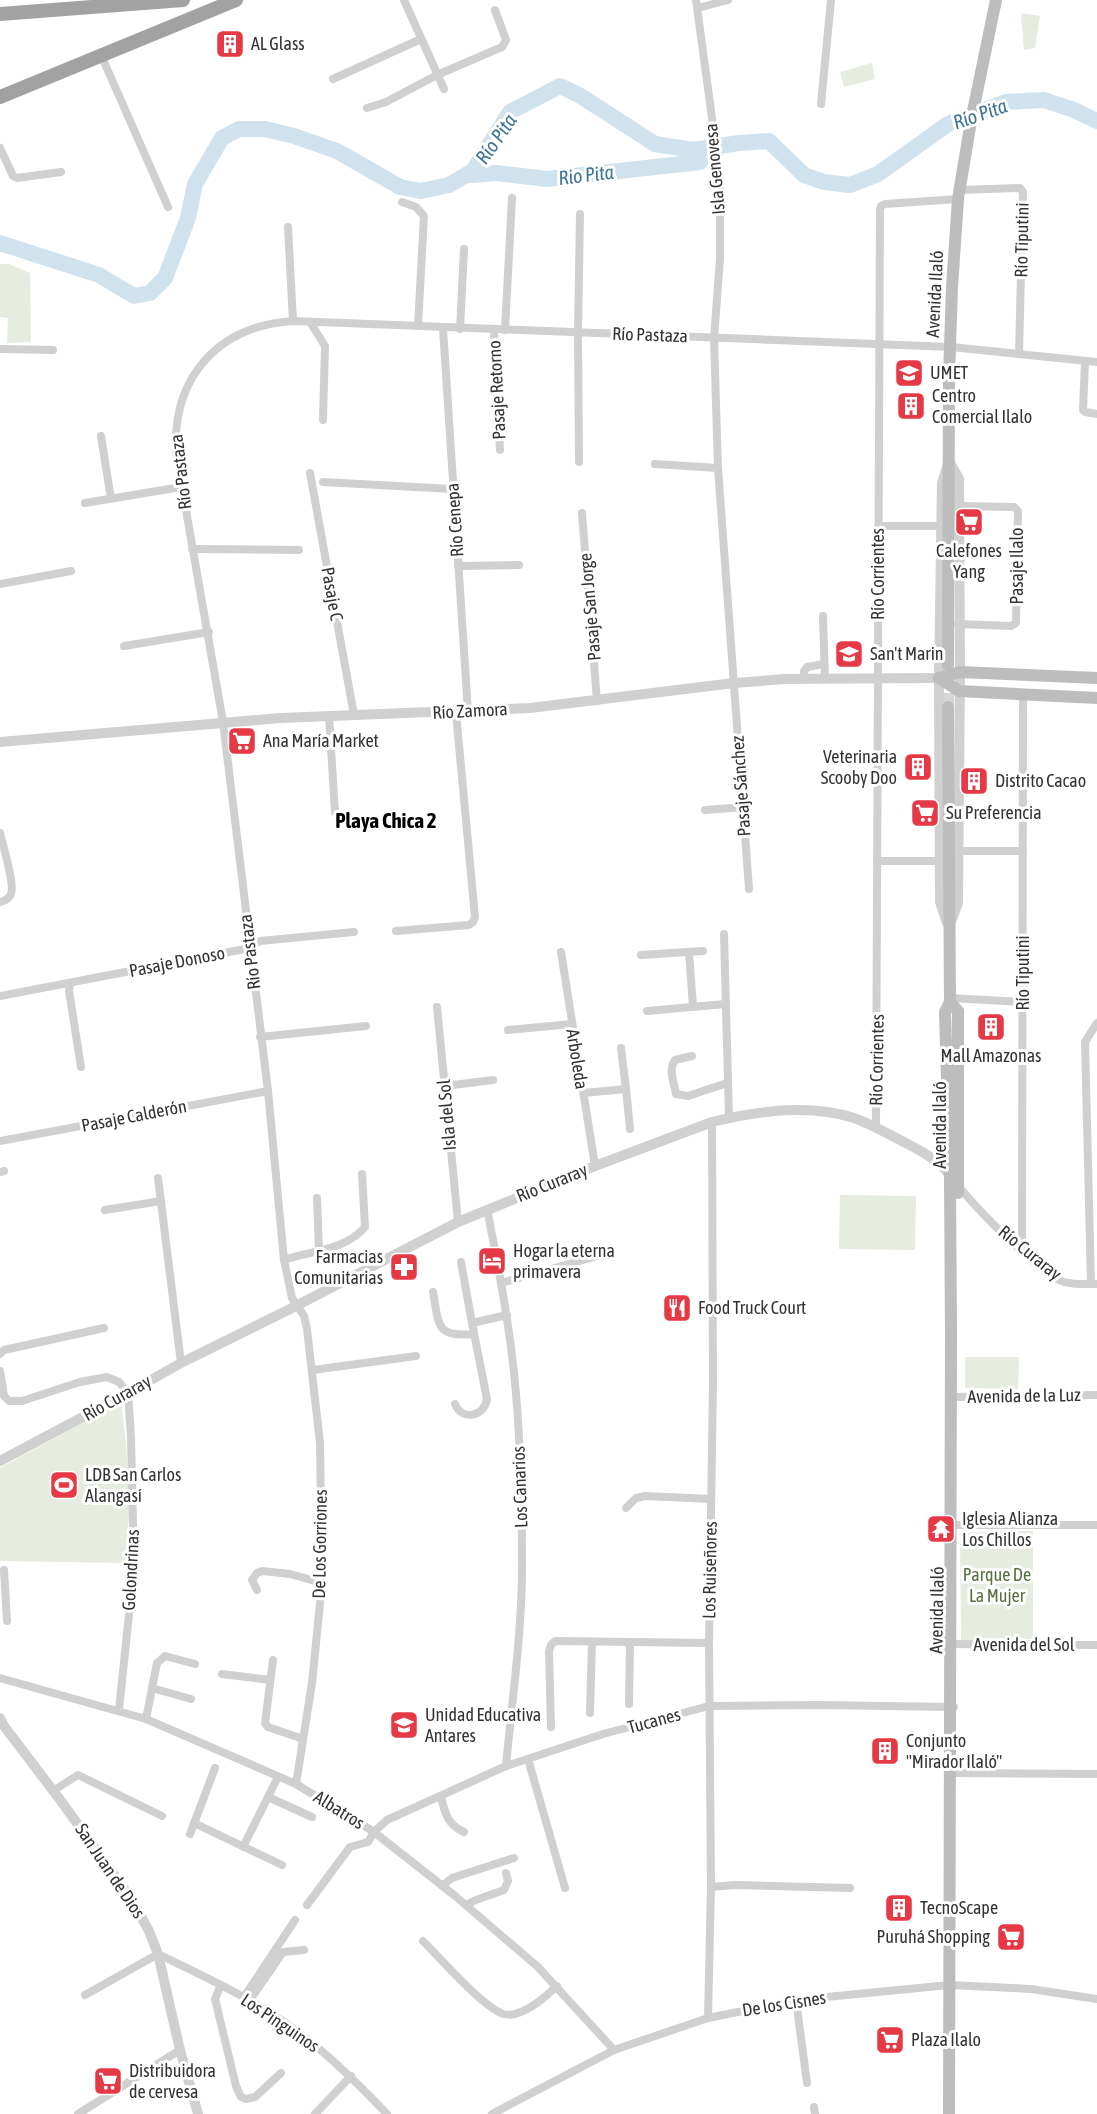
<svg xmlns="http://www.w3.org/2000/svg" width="1097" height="2114" font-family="'Asap Condensed',sans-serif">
<rect width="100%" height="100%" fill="#fff"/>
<!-- green -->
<g fill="#e6ecdf">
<polygon points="1021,13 1040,16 1035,48 1024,50"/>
<polygon points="872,63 875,79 844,87 840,72"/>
<polygon points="0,264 9,264 30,273 31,342 7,343 8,318 0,317"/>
<polygon points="840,1195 916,1196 915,1250 839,1249"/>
<polygon points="965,1357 1019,1357 1018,1389 965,1388"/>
<polygon points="121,1402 126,1442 130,1503 125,1563 0,1561 0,1468"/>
<polygon points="1033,1531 1033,1639 961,1640 960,1532"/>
</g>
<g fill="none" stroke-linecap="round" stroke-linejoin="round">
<!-- river -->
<g stroke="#cfe2ee" stroke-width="16">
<polyline points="472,175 496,173 547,179 700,162"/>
<polyline points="0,243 99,275 134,296 150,293 165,278 188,218 195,184 222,138 239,129 265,129 294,136 337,151 400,187 421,191 449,185 473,171 510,112 560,86 579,95 655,144 693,150 739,143 769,141 804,175 824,182 850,185 878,174 948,124 1006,102 1044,100 1074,110 1097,121"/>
</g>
<!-- secondary-tunnel -->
<polyline stroke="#d6d6d6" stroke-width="12" stroke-dasharray="12 6" stroke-linecap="butt" points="948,675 948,707"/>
<!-- minor -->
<g stroke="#d0d0d0" stroke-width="8">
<polyline points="404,0 444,89"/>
<polyline points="696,0 720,177 720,259 714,338 718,468 749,889"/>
<polyline points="698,8 728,0"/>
<polyline points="101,55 168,207"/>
<polyline points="333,79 421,39"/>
<polyline points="821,104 831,0"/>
<polyline points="367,108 386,102 437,75 502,47 506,40 495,10"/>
<polyline points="0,148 13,176 17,178 61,172"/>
<polyline points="960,190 1020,188 1023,192 1019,354"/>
<polyline points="402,202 416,207 424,216 418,326"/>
<polyline points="288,227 293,321"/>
<polyline points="310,322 325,346 323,420"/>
<polyline points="443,328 468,712"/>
<polyline points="460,329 464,249"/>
<polyline points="494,330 500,450"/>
<polyline points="505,330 512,198"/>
<polyline points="0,349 53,350"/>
<polyline points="1085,361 1083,410 1085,412 1097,414"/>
<polyline points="101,436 111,499"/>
<polyline points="579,462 578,332 580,214"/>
<polyline points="655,464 718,468"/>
<polyline points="310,473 354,715"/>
<polyline points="323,482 452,489"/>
<polyline points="85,503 181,487"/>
<polyline points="582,513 597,701"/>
<polyline points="878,526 941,526"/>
<polyline points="192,549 299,550"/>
<polyline points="458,566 519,565"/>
<polyline points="0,584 71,571"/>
<polyline points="823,616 825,679"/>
<polyline points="958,624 1011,626 1016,623 1018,511 1014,507 958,506"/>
<polyline points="124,646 209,632"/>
<polyline points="804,679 804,671 807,667 824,664"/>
<polyline points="329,716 335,812"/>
<polyline points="705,810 744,807"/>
<path d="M 0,833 C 3,846 15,884 11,894 C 9,899 5,901 0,902"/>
<polyline points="959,851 1023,851"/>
<polyline points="877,861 939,861"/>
<polyline points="396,931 469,925 473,922 475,917 456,713"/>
<polyline points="724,934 729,1118"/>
<polyline points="561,952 595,1166"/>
<polyline points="689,952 693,1007"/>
<polyline points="641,955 703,951"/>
<polyline points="70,983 69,991 81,1067"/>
<polyline points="0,996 250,948 260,941 354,932"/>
<polyline points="950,998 1022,1002"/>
<polyline points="437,1007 458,1222"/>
<polyline points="647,1011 725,1004"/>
<polyline points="508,1030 572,1024"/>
<polyline points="260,1037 366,1026"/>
<path d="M 692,1056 L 675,1060 C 668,1070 674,1082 676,1094 L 688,1096 L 727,1083"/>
<polyline points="445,1086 493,1080"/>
<polyline points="626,1089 630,1129"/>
<polyline points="583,1093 626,1089 621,1048"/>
<polyline points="876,1128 880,209 881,206 885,204 958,199"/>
<polyline points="0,1141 268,1091"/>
<polyline points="0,1172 4,1171"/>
<polyline points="158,1178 181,1363"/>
<path d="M 957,1184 C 975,1207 1038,1273 1064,1282 C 1074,1285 1087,1284 1097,1284"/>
<polyline points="317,1198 319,1250"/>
<path d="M 487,1209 C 499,1270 511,1332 516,1394 C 521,1451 522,1509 522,1567 C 522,1633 512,1700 506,1766"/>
<polyline points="105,1210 161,1201"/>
<polyline points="1022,1251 1023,695"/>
<path d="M 284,1260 C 311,1251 346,1250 365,1227 L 362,1174"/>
<polyline points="461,1262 472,1323"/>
<polyline points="501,1283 601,1255"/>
<polyline points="1091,1284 1085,1042 1097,1023"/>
<path d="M 433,1292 C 439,1324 435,1338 474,1334"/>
<polyline points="0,1354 4,1350 104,1328"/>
<polyline points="313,1370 416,1356"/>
<polyline points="0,1371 4,1396 9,1401 22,1401 80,1382 107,1377 119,1382 128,1393 131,1437 134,1566 119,1710"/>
<polyline points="951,1397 1097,1395"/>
<path d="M 455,1404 C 462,1421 484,1417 487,1399 L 472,1323 L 507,1315"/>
<polyline points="626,1508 636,1498 645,1496 711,1499"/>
<polyline points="951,1525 1097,1525"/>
<polyline points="4,1570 7,1621"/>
<polyline points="257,1590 252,1580 257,1573 262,1571 290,1574 322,1583"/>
<polyline points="950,1644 1097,1645"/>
<polyline points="273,1660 265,1723 268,1727 303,1739"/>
<polyline points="222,1674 270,1680"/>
<polyline points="0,1678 146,1719 296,1784 374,1832 454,1895 537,1966 614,2050"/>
<polyline points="152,1688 191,1699"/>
<polyline points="629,1704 630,1642"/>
<polyline points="590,1713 592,1642"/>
<polyline points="146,1719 157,1663 165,1656 195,1664"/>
<polyline points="551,1727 549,1651 551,1645 555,1641 709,1643"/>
<polyline points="528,1759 565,1888"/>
<polyline points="949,1773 1097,1774"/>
<path d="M 296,1784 L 312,1683 L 322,1583 L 320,1443 L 307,1329 L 304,1316 L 292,1298 L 284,1260 L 268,1091 L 223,722 L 176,453 C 172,377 218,326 293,321 L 951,347 L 1097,362"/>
<polyline points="53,1791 78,1775 162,1816"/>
<polyline points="268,1797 312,1817"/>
<path d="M 441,1797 C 445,1814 448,1825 464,1832"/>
<polyline points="194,1823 282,1865"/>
<polyline points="190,1834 215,1768"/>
<polyline points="243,1847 278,1777"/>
<polyline points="442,1886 452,1878 514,1858"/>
<polyline points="711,1887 735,1885 850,1888"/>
<polyline points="307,1905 350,1847 368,1842 374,1832 387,1820 506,1766 603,1734 709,1706 818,1705 954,1707"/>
<polyline points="466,1905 476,1900 504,1890 508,1881 506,1873"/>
<path d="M 423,1941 C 441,1959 479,2003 501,2013 C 504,2015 511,2015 515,2014 C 531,2010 545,1997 557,1986"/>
<polyline points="221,1985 215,1999 236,2086 241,2097 246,2099 255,2097 281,2073"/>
<path d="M 85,1995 L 158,1954 C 189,1969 219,1983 249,2000 C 302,2029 346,2071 387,2114"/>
<polyline points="244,1997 295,1920"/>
<polyline points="250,2000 283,1952 304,1950"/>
<polyline points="796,2000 807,2083"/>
<polyline points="708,2018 711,1887 709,1643 713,1382 712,1122"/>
<polyline points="814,2107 815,2114"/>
<polyline points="78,2114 180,2050"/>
<polyline points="315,2114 351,2076"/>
<polyline points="492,2114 614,2050 708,2018 796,2000 949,1985 1031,1989 1097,1999"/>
</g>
<!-- tertiary -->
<g stroke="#d0d0d0" stroke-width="10">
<polyline points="949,461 959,479 960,672 958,903 951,922"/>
<polyline points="947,467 942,483 939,678 940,902 947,923"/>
<polyline points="0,742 281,718 530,708 734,683 785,679 939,678"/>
<path d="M 0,1461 L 128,1393 L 181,1363 L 290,1309 L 458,1222 L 595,1166 L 712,1122 C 756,1111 810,1104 854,1118 C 871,1124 888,1134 904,1142 C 921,1151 937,1159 949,1174"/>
<polyline points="0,1718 4,1726 61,1801 130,1897 149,1931 158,1954 180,2050 198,2114"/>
</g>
<!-- secondary -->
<g stroke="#bdbdbd" stroke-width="12">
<polyline points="948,665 949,376 952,287 958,199 971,121 996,0"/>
<polyline points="939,678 959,691 1097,698"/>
<polyline points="939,678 960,672 1097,678"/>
<polyline points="948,707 950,1002 945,1012 950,1180 951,1334 949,2114"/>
<polyline points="950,1002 958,1011 958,1193"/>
</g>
<!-- trunk -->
<g stroke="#a2a2a2" stroke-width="14">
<polyline points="0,14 183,0"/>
<polyline points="0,97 236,0"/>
</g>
</g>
<!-- icons -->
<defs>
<g id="building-square" transform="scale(1.5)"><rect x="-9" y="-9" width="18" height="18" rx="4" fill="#e63946" stroke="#fff"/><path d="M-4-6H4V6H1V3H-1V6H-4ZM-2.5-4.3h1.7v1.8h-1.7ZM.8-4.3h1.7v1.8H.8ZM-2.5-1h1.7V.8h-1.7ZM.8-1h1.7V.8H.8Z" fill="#fff"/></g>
<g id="university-square" transform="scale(1.5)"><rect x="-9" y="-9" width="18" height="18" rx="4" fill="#e63946" stroke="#fff"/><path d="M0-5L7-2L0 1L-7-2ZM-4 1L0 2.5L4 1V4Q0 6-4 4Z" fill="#fff"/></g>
<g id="supermarket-square" transform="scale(1.5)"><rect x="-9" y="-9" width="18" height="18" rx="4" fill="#e63946" stroke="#fff"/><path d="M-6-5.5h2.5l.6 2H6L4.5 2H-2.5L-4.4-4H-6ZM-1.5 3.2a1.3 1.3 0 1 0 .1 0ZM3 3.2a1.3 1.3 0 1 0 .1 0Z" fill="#fff"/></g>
<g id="school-square" transform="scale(1.5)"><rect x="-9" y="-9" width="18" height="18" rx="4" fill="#e63946" stroke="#fff"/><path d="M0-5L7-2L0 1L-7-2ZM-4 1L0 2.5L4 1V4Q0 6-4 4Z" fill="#fff"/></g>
<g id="hotel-square" transform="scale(1.5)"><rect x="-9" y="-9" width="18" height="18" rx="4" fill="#e63946" stroke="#fff"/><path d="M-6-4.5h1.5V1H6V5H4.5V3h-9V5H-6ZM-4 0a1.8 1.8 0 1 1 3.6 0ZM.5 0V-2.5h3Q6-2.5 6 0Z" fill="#fff"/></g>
<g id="pharmacy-square" transform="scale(1.5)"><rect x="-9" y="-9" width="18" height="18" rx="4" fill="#e63946" stroke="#fff"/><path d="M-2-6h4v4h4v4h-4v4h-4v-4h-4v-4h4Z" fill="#fff"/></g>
<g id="restaurant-square" transform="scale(1.5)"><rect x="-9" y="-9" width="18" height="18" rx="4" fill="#e63946" stroke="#fff"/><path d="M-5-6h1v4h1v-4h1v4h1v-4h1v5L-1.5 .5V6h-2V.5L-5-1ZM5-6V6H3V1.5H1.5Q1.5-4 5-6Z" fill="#fff"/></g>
<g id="stadium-square" transform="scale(1.5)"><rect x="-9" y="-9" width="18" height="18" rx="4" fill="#e63946" stroke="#fff"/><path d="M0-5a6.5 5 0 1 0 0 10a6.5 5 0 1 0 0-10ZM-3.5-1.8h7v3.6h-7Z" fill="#fff"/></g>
<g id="temple-square" transform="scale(1.5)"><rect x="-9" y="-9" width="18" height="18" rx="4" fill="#e63946" stroke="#fff"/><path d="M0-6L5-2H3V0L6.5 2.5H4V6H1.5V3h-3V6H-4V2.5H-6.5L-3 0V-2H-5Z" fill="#fff"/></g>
</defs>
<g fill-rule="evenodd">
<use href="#building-square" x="230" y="44"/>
<use href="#university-square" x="909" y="373"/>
<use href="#building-square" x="911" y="406"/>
<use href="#supermarket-square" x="969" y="522"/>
<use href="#school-square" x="849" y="654"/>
<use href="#supermarket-square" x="242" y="741"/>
<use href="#building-square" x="918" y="767"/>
<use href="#building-square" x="974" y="781"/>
<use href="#supermarket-square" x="925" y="813"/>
<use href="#building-square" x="991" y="1027"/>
<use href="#hotel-square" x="492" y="1261"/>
<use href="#pharmacy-square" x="404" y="1267"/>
<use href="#restaurant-square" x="677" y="1308"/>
<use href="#stadium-square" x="64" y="1485"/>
<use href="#temple-square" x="941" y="1529"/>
<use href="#school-square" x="404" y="1725"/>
<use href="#building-square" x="885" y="1751"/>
<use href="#building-square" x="899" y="1908"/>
<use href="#supermarket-square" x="1011" y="1937"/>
<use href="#supermarket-square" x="890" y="2040"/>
<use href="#supermarket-square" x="108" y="2081"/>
</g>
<g text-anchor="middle" stroke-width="6" stroke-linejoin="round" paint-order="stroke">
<!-- poi labels -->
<g font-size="18" fill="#333" stroke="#fff" text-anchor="start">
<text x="251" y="50">AL Glass</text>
<text x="930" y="379">UMET</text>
<text x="932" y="402">Centro<tspan x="932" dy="21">Comercial Ilalo</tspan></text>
<text x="969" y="557" text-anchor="middle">Calefones<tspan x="969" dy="21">Yang</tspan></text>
<text x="870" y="660">San't Marin</text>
<text x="263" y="747">Ana María Market</text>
<text x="897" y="763" text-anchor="end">Veterinaria<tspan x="897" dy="21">Scooby Doo</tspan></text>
<text x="995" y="787">Distrito Cacao</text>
<text x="946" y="819">Su Preferencia</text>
<text x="991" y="1062" text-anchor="middle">Mall Amazonas</text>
<text x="513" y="1257">Hogar la eterna<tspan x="513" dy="21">primavera</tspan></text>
<text x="383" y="1263" text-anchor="end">Farmacias<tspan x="383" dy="21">Comunitarias</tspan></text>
<text x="698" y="1314">Food Truck Court</text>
<text x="85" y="1481">LDB San Carlos<tspan x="85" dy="21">Alangasí</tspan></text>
<text x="962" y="1525">Iglesia Alianza<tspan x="962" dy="21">Los Chillos</tspan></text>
<text x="425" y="1721">Unidad Educativa<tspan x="425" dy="21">Antares</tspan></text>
<text x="906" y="1747">Conjunto<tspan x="906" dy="21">"Mirador Ilaló"</tspan></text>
<text x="920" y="1914">TecnoScape</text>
<text x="990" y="1943" text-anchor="end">Puruhá Shopping</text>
<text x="911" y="2046">Plaza Ilalo</text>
<text x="129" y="2077">Distribuidora<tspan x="129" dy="21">de cervesa</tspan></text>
</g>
<!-- street labels -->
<g font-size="18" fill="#333" stroke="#fff">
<text transform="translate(715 169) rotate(-95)" y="6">Isla Genovesa</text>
<text transform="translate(1022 240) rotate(-89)" y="6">Río Tiputini</text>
<text transform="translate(935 294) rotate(-87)" y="6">Avenida Ilaló</text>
<text transform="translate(650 335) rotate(2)" y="6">Río Pastaza</text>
<text transform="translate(497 390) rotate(-93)" y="6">Pasaje Retorno</text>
<text transform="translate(181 472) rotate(-97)" y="6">Río Pastaza</text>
<text transform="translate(455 520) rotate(-94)" y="6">Río Cenepa</text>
<text transform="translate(1017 566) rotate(-90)" y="6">Pasaje Ilalo</text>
<text transform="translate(878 574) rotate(-90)" y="6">Río Corrientes</text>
<text transform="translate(332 594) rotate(80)" y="6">Pasaje C</text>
<text transform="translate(590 607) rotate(-95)" y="6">Pasaje San Jorge</text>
<text transform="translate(470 711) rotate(-3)" y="6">Río Zamora</text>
<text transform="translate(741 786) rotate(-94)" y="6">Pasaje Sánchez</text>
<text transform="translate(250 952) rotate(-97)" y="6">Río Pastaza</text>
<text transform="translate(177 962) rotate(-11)" y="6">Pasaje Donoso</text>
<text transform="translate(1023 973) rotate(-90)" y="6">Río Tiputini</text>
<text transform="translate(577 1059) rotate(81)" y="6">Arboleda</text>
<text transform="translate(877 1060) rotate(-89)" y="6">Río Corrientes</text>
<text transform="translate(447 1115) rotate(-95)" y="6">Isla del Sol</text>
<text transform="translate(134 1116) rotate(-11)" y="6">Pasaje Calderón</text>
<text transform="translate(940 1125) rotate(-90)" y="6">Avenida Ilaló</text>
<text transform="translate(552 1183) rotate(-22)" y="6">Río Curaray</text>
<text transform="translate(1030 1253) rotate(39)" y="6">Río Curaray</text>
<text transform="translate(1024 1396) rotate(-1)" y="6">Avenida de la Luz</text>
<text transform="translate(117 1398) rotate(-29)" y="6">Río Curaray</text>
<text transform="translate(520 1487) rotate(-92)" y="6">Los Canarios</text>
<text transform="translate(320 1544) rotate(-89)" y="6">De Los Gorriones</text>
<text transform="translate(131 1570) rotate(-87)" y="6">Golondrinas</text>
<text transform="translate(710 1570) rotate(-89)" y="6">Los Ruiseñores</text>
<text transform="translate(937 1610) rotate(-89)" y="6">Avenida Ilaló</text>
<text x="1024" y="1651">Avenida del Sol</text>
<text transform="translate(654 1721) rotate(-15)" y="6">Tucanes</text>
<text transform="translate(339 1810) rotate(32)" y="6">Albatros</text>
<text transform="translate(110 1871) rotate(56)" y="6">San Juan de Dios</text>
<text transform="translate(784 2004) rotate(-9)" y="6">De los Cisnes</text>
<text transform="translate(280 2023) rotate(34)" y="6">Los Pinguinos</text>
</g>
<!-- park labels -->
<g font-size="18" fill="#56703f" stroke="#fff">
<text x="997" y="1581">Parque De<tspan x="997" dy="21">La Mujer</tspan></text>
</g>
<!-- water labels -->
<g font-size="20" font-style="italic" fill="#3f7597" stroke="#fff">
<text transform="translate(980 114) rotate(-19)" y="7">Río Pita</text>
<text transform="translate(496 139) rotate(-55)" y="7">Río Pita</text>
<text transform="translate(586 175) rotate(-7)" y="7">Rio Pita</text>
</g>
<!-- quarter labels -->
<g font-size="21" font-weight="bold" fill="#000" stroke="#fff">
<text x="386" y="828">Playa Chica 2</text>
</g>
</g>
</svg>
